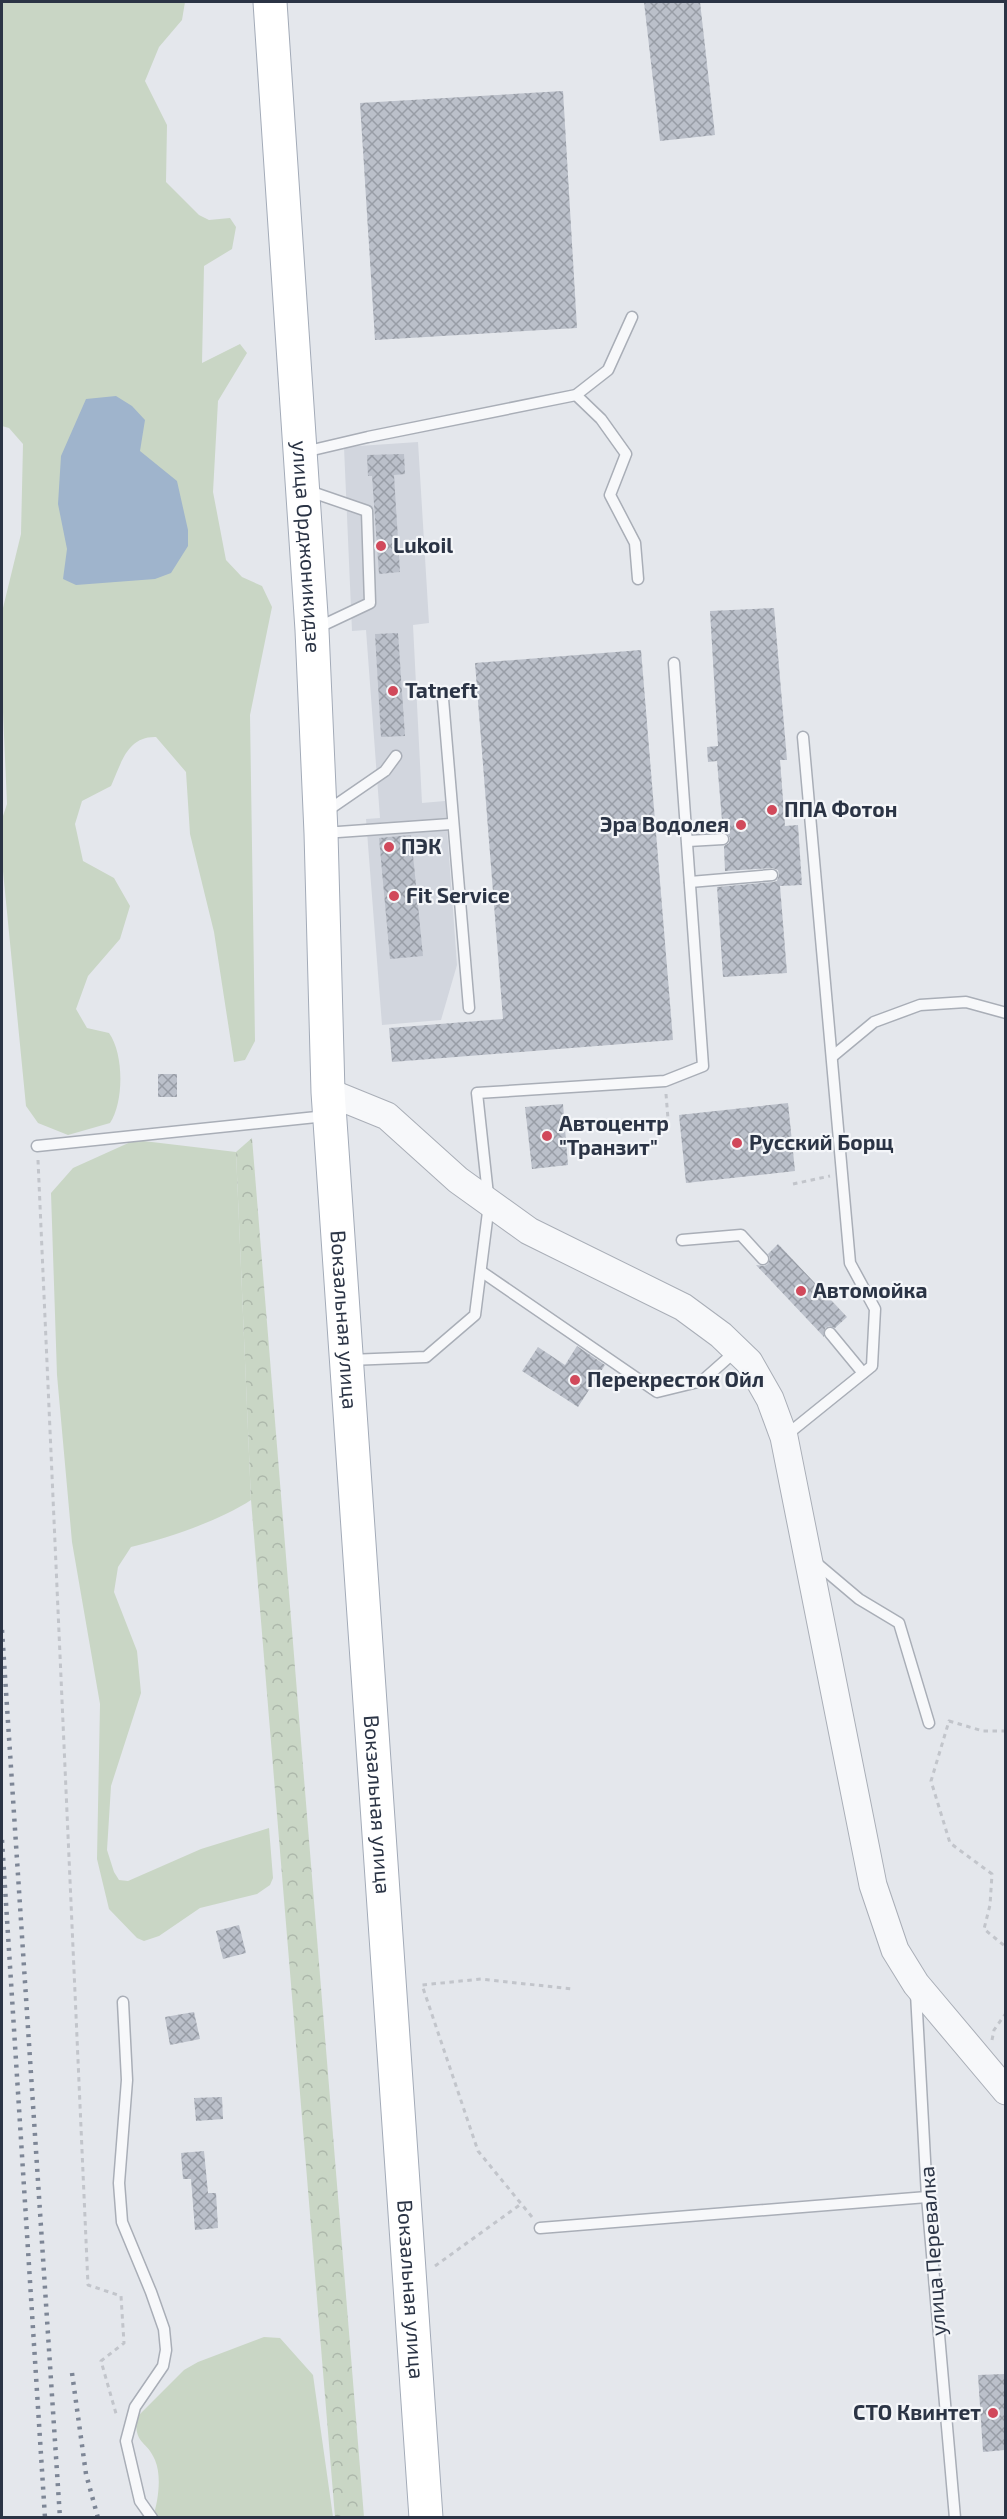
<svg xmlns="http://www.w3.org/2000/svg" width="1007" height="2519" font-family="'Exo 2',sans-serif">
<defs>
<pattern id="forest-crowns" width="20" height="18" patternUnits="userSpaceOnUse" patternTransform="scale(1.5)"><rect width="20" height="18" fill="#c9d6c5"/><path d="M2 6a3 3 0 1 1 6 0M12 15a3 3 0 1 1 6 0" fill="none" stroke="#adb8ab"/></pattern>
<pattern id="building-cross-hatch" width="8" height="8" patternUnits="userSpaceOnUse" patternTransform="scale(1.5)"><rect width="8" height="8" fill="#bbc0ca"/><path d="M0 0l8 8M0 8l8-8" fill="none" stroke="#989da6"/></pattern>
</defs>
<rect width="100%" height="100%" fill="#e4e7ec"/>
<!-- built -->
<polygon fill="#d2d6de" points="418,442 429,623 413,625 422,803 445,801 457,965 441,1020 382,1025 366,819 380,818 366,630 352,631 344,447"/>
<!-- green -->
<g fill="#c9d6c5">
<path d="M 2,2 L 185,2 L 182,20 L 159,47 L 145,81 L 167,125 L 166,182 L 199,215 L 209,220 L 230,218 L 236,227 L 232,249 L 204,266 L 202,363 L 240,344 L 247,353 L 218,401 L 213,492 L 226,560 L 242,577 L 262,586 L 272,607 L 250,715 L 255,1041 L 245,1060 L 234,1062 L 214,932 L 190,834 L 186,772 L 156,737 C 127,736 121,764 111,786 L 82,801 L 75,824 L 83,861 L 114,878 L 130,906 L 120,939 L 88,976 L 76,1009 L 87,1028 L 109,1033 C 124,1054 124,1102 110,1123 L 68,1135 L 38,1123 L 26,1106 L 2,861 L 2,819 L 7,804 L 2,689 L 2,612 L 21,534 L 23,444 L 9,428 L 2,426 Z"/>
<path d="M 135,1140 L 236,1152 L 251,1500 C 221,1520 166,1539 131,1547 L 118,1567 L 114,1592 L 137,1651 L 141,1693 L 111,1786 L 107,1850 L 114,1872 L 119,1880 L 128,1881 L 201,1849 L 269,1828 L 273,1878 L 270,1885 L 257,1894 L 200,1908 L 159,1936 L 144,1941 L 137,1938 L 109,1909 L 97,1859 L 100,1704 L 72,1542 L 57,1375 L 51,1193 L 73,1168 Z"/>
<path d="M 264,2337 L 280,2338 L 313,2375 L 333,2517 L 153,2517 C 158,2502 162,2476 155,2460 C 147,2440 135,2446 136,2418 L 184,2370 L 198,2362 Z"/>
</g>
<!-- forest -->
<polygon fill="url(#forest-crowns)" points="252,1138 364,2517 335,2517 251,1500 236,1152"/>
<!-- water -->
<polygon fill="#9fb4cc" points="116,396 132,406 145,420 140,451 177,481 188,530 188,546 171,573 155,579 76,585 63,579 67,549 58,504 61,456 86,399"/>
<!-- building -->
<g fill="url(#building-cross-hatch)">
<polygon points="644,2 700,2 715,135 660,141"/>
<polygon points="563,91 577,328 375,340 360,103"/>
<polygon points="404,454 405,474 394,475 400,572 379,574 372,476 368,476 367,455"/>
<polygon points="774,608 787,760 780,760 785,826 798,825 802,885 780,886 787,973 723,977 717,887 773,882 777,881 779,875 778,870 772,868 725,871 724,846 729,843 730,838 727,833 723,832 717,761 708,762 707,747 718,746 710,611"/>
<polygon points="398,633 405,736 381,737 375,634"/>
<polygon points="641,650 673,1040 392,1062 389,1028 503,1019 475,663"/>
<polygon points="411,835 423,956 390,959 379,838"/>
<rect x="158" y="1074" width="19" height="23"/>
<polygon points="788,1103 795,1171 686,1183 679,1115"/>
<polygon points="563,1104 568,1165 532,1169 525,1107"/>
<polygon points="778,1244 847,1317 835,1328 829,1326 825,1328 824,1337 756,1265 764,1266 768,1264 770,1258 768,1254"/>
<polygon points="577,1346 605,1365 578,1407 522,1371 538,1347 565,1365"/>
<polygon points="239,1925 246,1953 223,1959 216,1931"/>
<polygon points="194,2012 200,2039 170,2045 165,2017"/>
<polygon points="222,2097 223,2119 196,2121 194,2098"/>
<polygon points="204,2151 208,2193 216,2193 218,2228 195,2230 191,2179 183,2179 181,2153"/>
<polygon points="1005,2374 1005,2450 983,2452 978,2375"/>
</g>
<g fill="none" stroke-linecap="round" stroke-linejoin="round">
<!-- service casing -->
<g stroke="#a9aeb7" stroke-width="13">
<g id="service">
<polyline points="576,395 601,419 626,454 610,495 635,543 638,579"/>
<polyline points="304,452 368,437 576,395 608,370 632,317"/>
<polyline points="306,490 367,511 370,603 317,628"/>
<polyline points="443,699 469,1008"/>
<polyline points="324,813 385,771 396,756"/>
<polyline points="324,833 451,824"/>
<polyline points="688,841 723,839"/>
<polyline points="690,882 772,875"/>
<polyline points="833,1056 874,1022 920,1005 966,1002 1006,1013"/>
<polyline points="37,1146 326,1116"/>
<polyline points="682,1240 741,1235 763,1259"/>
<polyline points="482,1272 657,1392 702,1381 737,1350"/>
<polyline points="830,1333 863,1373"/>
<polyline points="349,1360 426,1357 475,1315 489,1204 477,1093 665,1081 703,1066 674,663"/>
<polyline points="784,1437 872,1366 875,1309 850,1263 803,737"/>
<polyline points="814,1561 859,1599 899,1623 929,1723"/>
<polyline points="916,1993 927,2197 955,2518"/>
<polyline points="123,2002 127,2080 119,2183 122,2222 151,2292 164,2329 166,2350 163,2366 135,2407 126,2441 140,2501 152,2518"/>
<polyline points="540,2228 927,2197"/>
</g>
</g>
<!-- tertiary casing -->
<g stroke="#a9aeb7" stroke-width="29">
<polyline id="tertiary" points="328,1092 387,1116 458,1180 529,1231 683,1307 721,1335 749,1362 770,1399 784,1437 873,1885 895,1950 916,1984 1006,2091"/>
</g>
<!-- primary casing -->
<g stroke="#a3abb8" stroke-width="35">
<g id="primary">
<path id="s1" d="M 270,2 L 312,630 L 321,833 L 328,1092 L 426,2518"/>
</g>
</g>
<!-- path -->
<g stroke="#c2c5cb" stroke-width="3" stroke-dasharray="4.5 4.5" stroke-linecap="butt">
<polyline points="666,1094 668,1119"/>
<polyline points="38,1160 88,2285 121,2296 124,2343 101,2361 117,2417"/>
<polyline points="793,1184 830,1176"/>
<polyline points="1006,1731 983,1731 949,1721 931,1781 950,1843 992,1874 990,1905 984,1929 1006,1947"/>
<polyline points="992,2040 994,2030 1006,2013"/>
<polyline points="532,2217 478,2151 422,1985 481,1979 572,1989"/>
<polyline points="435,2266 521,2204"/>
</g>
<!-- service -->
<use href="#service" stroke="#f7f8fa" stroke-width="10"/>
<!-- tertiary -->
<use href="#tertiary" stroke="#f7f8fa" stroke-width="27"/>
<!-- primary -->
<use href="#primary" stroke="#fff" stroke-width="33"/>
<!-- rail -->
<g stroke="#7d8696" stroke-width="4.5" stroke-dasharray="3 6" stroke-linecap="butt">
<polyline points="2,1630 60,2518"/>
<polyline points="2,1840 45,2518"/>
<polyline points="72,2373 86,2474 98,2518"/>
</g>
</g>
<!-- markers -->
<g fill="#d1495b" stroke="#f4f6f9" stroke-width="2">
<circle cx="381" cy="546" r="6"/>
<circle cx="393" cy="691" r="6"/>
<circle cx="772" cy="810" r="6"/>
<circle cx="741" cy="825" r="6"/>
<circle cx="389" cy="847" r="6"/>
<circle cx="394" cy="896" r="6"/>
<circle cx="547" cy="1136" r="6"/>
<circle cx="737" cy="1143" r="6"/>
<circle cx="801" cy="1291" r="6"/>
<circle cx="575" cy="1380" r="6"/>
<circle cx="993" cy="2413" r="6"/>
</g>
<g text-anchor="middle" stroke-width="4.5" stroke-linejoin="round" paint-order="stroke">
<!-- street labels -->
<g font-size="21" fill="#2b3445" stroke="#f4f6f9">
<text dy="7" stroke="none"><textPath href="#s1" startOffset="546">улица Орджоникидзе</textPath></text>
<text dy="7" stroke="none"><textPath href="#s1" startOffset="1320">Вокзальная улица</textPath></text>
<text dy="7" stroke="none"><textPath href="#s1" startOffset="1806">Вокзальная улица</textPath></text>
<text transform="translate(933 2251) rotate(-94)" y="7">улица Перевалка</text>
<text dy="7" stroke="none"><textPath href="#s1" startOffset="2292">Вокзальная улица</textPath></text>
</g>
<!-- poi labels -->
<g font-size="21" font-weight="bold" fill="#2b3445" stroke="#f4f6f9" text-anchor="start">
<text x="393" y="553">Lukoil</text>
<text x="405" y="698">Tatneft</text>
<text x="784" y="817">ППА Фотон</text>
<text x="729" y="832" text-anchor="end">Эра Водолея</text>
<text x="401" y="854">ПЭК</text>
<text x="406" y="903">Fit Service</text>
<text x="559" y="1131">Автоцентр<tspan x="559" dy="24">"Транзит"</tspan></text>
<text x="749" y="1150">Русский Борщ</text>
<text x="813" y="1298">Автомойка</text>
<text x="587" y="1387">Перекресток Ойл</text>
<text x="981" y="2420" text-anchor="end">СТО Квинтет</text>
</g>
</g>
<!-- border -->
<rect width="1007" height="2519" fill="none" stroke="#2b3445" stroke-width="6"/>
</svg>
